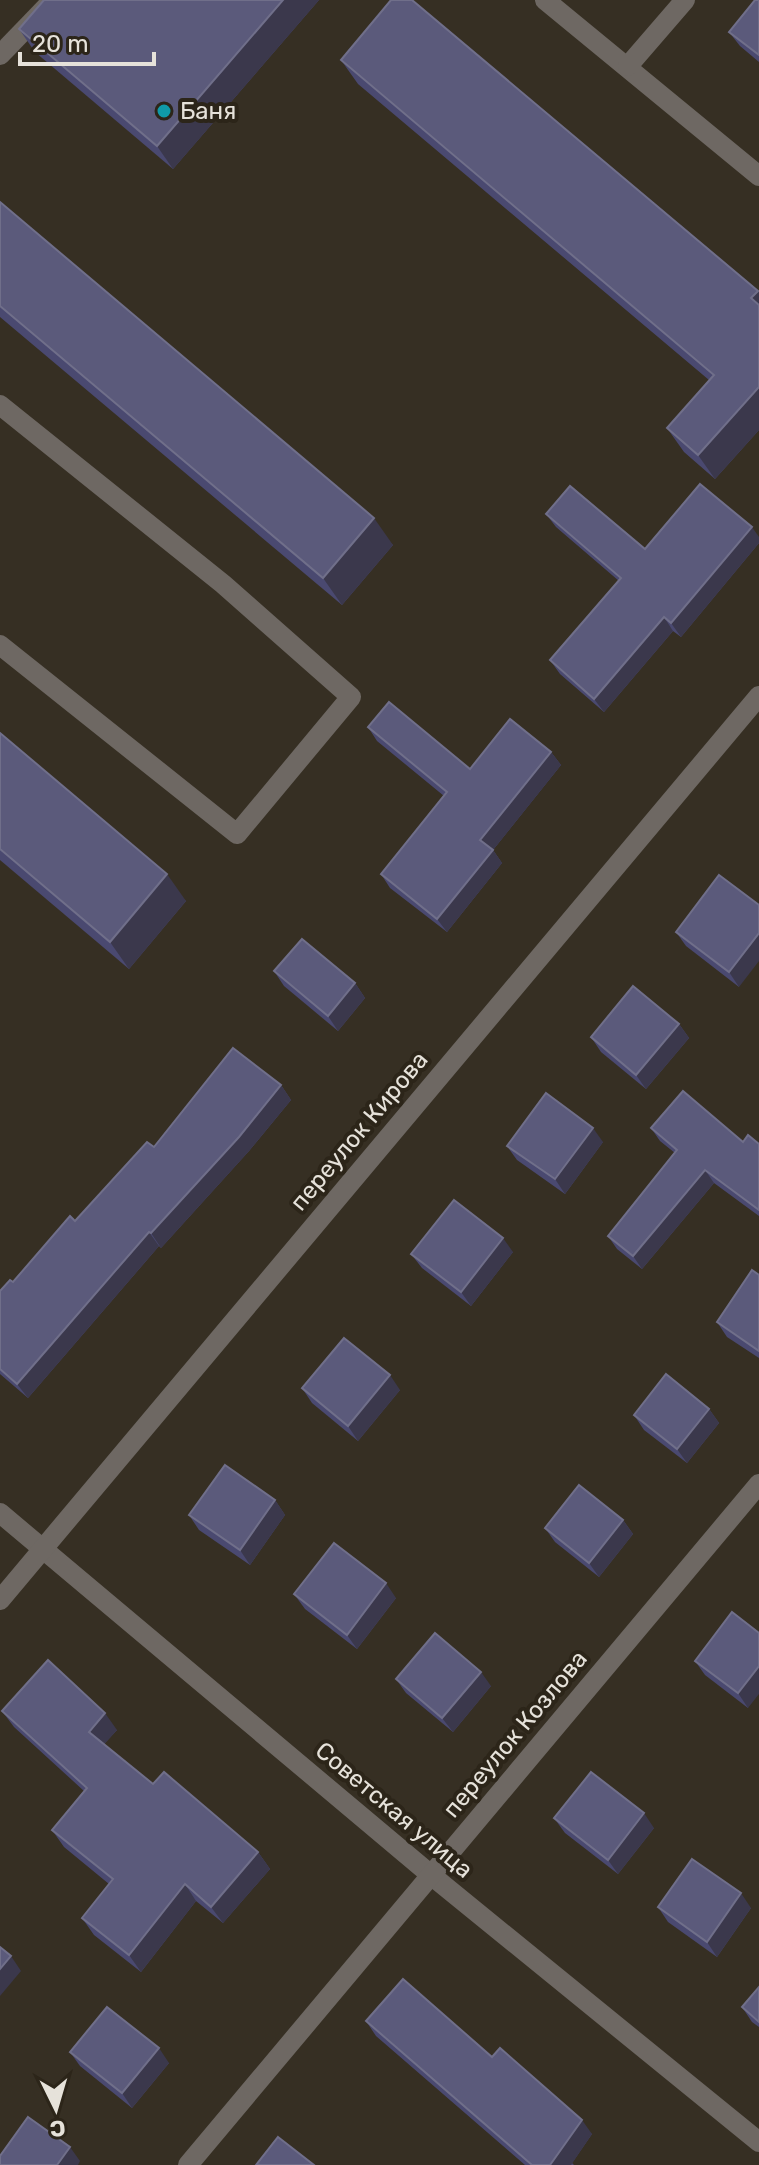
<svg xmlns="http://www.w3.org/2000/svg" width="759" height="2165" font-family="Rubik,sans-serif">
<rect width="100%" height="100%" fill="#362f23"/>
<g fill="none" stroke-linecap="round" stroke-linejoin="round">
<!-- minor -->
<g stroke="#6e6863" stroke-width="20">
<polyline points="545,0 759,176"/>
<polyline points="0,55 53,0"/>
<polyline points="628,66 685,0"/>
<polyline points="0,405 223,584 351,697 237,834 0,645"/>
<polyline points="0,1513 431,1875 759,2142"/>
<polyline points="0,1600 759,696"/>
<polyline points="188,2165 759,1484"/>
</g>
</g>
<!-- wall -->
<g fill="#4a4970">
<polygon points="319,0 173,169 35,52 19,29"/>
<polygon points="759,0 759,62 740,46 729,32"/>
<polygon points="341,60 758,291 759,293 759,430 715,479 684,452 667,428 709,380 358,84"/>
<polygon points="0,202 393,545 342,605 0,317"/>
<polygon points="546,514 645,549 759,537 759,543 681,637 673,631 604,712 560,674 550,660 619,581 556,527"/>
<polygon points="368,727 470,769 551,752 561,765 493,850 502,863 447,932 390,888 381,874 444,796 377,741"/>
<polygon points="0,733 186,901 129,969 0,860"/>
<polygon points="719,875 739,987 686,946 676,932"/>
<polygon points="274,971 355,983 365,998 338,1031 284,986"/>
<polygon points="679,1024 689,1038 646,1089 601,1052 591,1037"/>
<polygon points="281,1085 291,1100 249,1151 161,1248 159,1246 28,1398 0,1374 0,1291 13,1282 75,1221 154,1147"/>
<polygon points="651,1128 759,1144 759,1216 714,1183 642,1269 617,1249 608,1236 675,1153 660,1141"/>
<polygon points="603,1142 565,1194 517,1160 507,1146"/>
<polygon points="513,1252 471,1306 422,1268 411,1254"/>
<polygon points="759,1275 759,1358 727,1337 717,1322"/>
<polygon points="302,1388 400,1390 358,1441 312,1403"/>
<polygon points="709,1409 719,1423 687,1463 644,1430 634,1415"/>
<polygon points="275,1500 285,1515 250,1565 199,1530 189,1515"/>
<polygon points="623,1520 633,1534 599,1577 555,1542 545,1528"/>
<polygon points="294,1594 396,1598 357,1649 305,1609"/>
<polygon points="759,1633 748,1708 705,1675 695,1661"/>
<polygon points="396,1679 491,1686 453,1732 406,1693"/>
<polygon points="2,1711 117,1730 104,1744 153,1784 258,1852 270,1869 223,1923 196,1901 141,1972 94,1935 82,1918 109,1884 64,1847 52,1830 84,1791 14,1727"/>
<polygon points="554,1818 654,1828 618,1874 565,1833"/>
<polygon points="658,1907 751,1908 717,1957 668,1922"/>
<polygon points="759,1987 759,2027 752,2022 742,2007"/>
<polygon points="366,2021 492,2057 592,2134 572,2163 574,2165 525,2165 376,2036"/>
<polygon points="70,2052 169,2063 132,2108 80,2066"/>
</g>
<!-- shaded-wall -->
<g fill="#3b384c">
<polygon points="283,0 319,0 173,169 157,146"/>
<polygon points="758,291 759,293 759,309 751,298"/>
<polygon points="759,386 759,430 715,479 698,455"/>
<polygon points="374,518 393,545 342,605 323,578"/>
<polygon points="752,527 759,537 759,543 681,637 671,623"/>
<polygon points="664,617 673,631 604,712 594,699"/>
<polygon points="551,752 561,765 493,850 502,863 447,932 437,919 480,840"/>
<polygon points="167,874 186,901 129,969 110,942"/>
<polygon points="759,933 759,961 739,987 729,972"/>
<polygon points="355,983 365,998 338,1031 328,1016"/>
<polygon points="679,1024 689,1038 646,1089 636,1075"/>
<polygon points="281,1085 291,1100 249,1151 161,1248 151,1233"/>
<polygon points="593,1128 603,1142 565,1194 555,1179"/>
<polygon points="705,1170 714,1183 642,1269 633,1256"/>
<polygon points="149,1232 159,1246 28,1398 17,1384"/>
<polygon points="503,1238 513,1252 471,1306 461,1292"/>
<polygon points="390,1375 400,1390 358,1441 348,1426"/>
<polygon points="709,1409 719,1423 687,1463 677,1449"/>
<polygon points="275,1500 285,1515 250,1565 240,1550"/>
<polygon points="623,1520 633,1534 599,1577 589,1563"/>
<polygon points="386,1583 396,1598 357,1649 347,1635"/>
<polygon points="759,1666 759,1694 748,1708 738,1693"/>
<polygon points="481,1672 491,1686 453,1732 442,1718"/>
<polygon points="105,1713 117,1730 100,1749 89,1732"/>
<polygon points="644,1813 654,1828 618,1874 608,1860"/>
<polygon points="258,1852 270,1869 223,1923 211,1907"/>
<polygon points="185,1884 196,1901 141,1972 129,1955"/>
<polygon points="741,1893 751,1908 717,1957 707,1942"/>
<polygon points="11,1956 21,1971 0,1996 0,1969"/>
<polygon points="159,2048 169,2063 132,2108 122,2093"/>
<polygon points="582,2120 592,2134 571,2165 550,2165"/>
<polygon points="70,2147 80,2161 78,2165 57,2165"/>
</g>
<!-- building -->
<g fill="#5b5a7b" stroke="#706f8a" stroke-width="2">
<polygon points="44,0 283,0 157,146 19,29"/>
<polygon points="391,0 412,0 758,291 751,298 759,305 759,387 698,455 667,428 714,375 341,60"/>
<polygon points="755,0 759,0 759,55 729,32"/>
<polygon points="0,202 374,518 323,578 0,306"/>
<polygon points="700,484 752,527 671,623 664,617 594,699 550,660 621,578 546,514 570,486 645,549"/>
<polygon points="389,702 470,769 510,719 551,752 480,840 493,850 437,919 381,874 447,792 368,727"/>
<polygon points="0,733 167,874 110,942 0,849"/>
<polygon points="719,875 759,905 759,933 729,972 676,932"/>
<polygon points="302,939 355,983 328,1016 274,971"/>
<polygon points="633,986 679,1024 636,1075 591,1037"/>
<polygon points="233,1048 281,1085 239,1137 151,1233 149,1232 17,1384 0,1369 0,1291 10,1280 13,1282 70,1216 75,1221 147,1142 154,1147"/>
<polygon points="683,1091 743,1142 748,1135 759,1144 759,1210 705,1170 633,1256 608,1236 677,1150 651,1128"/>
<polygon points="546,1093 593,1128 555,1179 507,1146"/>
<polygon points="454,1200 503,1238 461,1292 411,1254"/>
<polygon points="752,1270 759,1275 759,1351 717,1322"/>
<polygon points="344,1338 390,1375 348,1426 302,1388"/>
<polygon points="666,1374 709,1409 677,1449 634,1415"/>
<polygon points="225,1465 275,1500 240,1550 189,1515"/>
<polygon points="579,1485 623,1520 589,1563 545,1528"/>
<polygon points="334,1543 386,1583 347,1635 294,1594"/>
<polygon points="732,1612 759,1633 759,1666 738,1693 695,1661"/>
<polygon points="435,1633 481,1672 442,1718 396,1679"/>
<polygon points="48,1660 105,1713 89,1732 153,1784 164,1772 258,1852 211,1907 185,1884 129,1955 82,1918 113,1879 52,1830 87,1788 2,1711"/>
<polygon points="591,1772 644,1813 608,1860 554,1818"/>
<polygon points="692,1859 741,1893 707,1942 658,1907"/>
<polygon points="0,1947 11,1956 0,1969"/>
<polygon points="403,1979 492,2057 500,2048 582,2120 550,2165 532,2165 366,2021"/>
<polygon points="759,1987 759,2022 742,2007"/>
<polygon points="107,2007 159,2048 122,2093 70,2052"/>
<polygon points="28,2117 70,2147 57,2165 0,2165 0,2156"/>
<polygon points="278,2137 314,2165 256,2165"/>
</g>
<!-- markers -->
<circle fill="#0f9aa8" stroke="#2c2519" stroke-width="3" cx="164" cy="111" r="8"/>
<g text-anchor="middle" stroke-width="8" stroke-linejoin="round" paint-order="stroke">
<!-- poi labels -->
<g font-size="24" fill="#e6e2da" stroke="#2c2519" text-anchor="start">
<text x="180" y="119">Баня</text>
</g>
<!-- street labels -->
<g font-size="24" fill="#e6e2da" stroke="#2c2519">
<text transform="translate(359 1131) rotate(-50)" y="8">переулок Кирова</text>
<text transform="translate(515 1734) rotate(-50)" y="8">переулок Козлова</text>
<text transform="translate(394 1810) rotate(40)" y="8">Советская улица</text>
</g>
</g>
<!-- north arrow -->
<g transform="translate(56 2109) rotate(175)" stroke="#2c2519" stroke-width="6" paint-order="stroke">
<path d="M0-6L14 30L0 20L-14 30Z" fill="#e6e2da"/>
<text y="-12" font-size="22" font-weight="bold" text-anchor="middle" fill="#e6e2da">С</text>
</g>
<!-- scale -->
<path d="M20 52v12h134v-12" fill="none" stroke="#e6e2da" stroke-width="4"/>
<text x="32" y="52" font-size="24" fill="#e6e2da" stroke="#2c2519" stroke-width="6" paint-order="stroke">20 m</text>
</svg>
